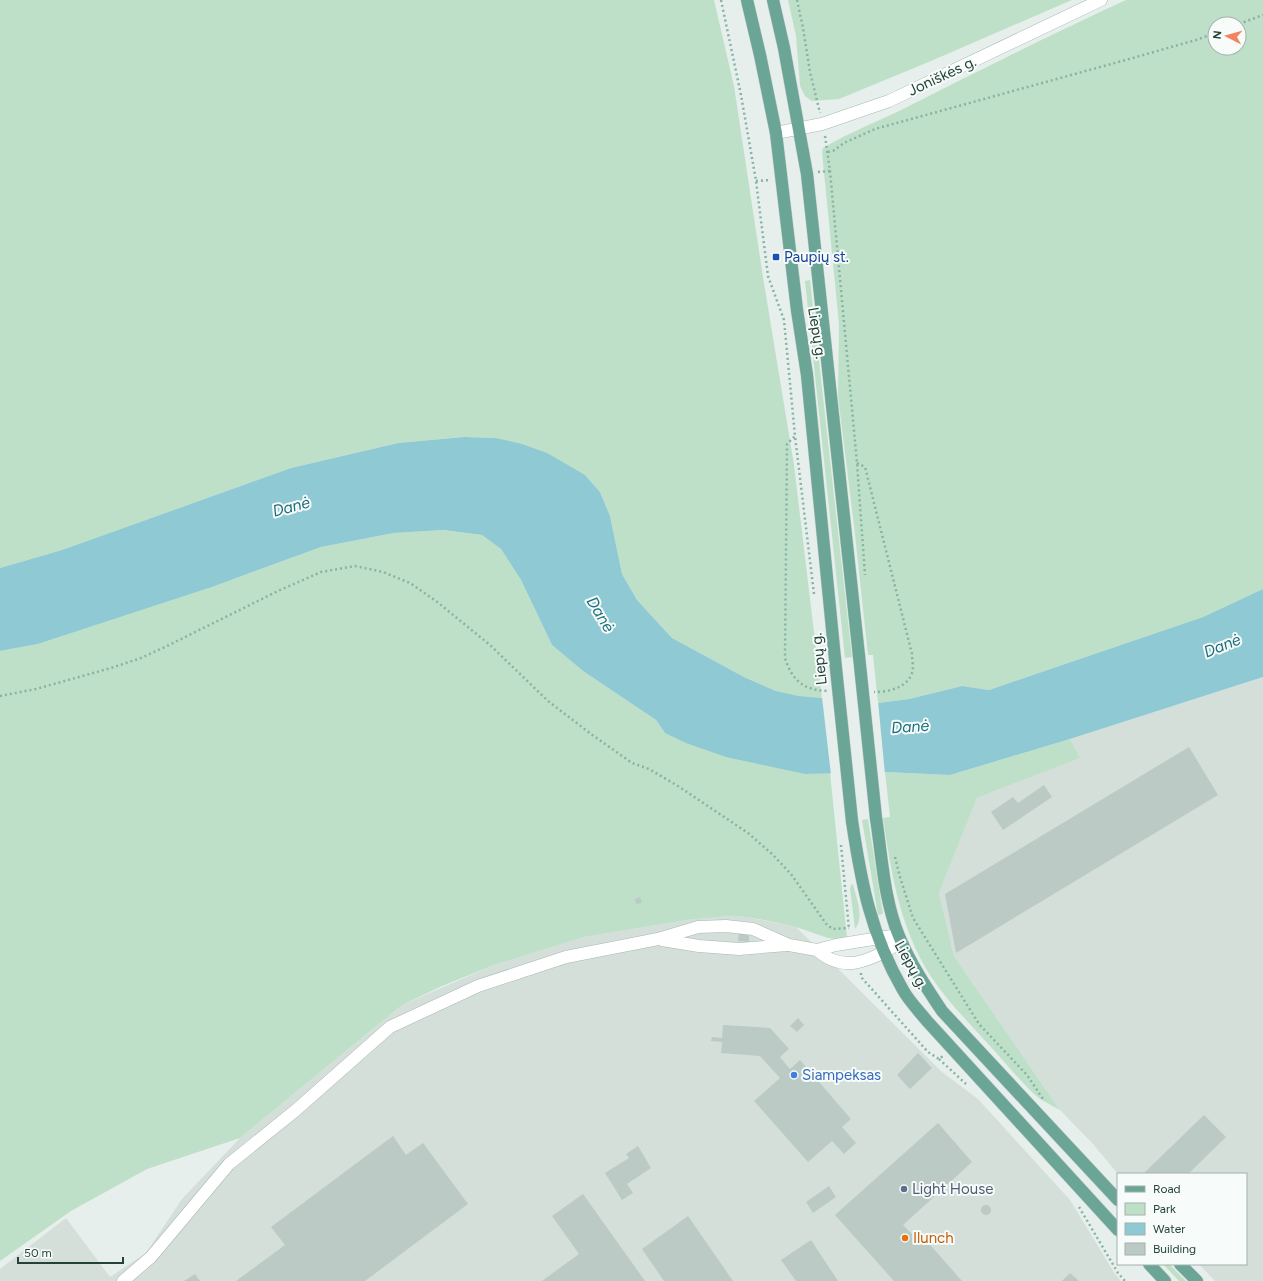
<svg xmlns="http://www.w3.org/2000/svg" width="1263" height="1281" font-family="Figtree,sans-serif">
<rect width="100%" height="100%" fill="#e6efeb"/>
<!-- built -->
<g fill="#d4dfda">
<polygon points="1263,677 1263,1281 1215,1281 1199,1264 1246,1264 1246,1174 1118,1174 1093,1144 1060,1110 954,956 939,893 977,798 1079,758 1070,739"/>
<polygon points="729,916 747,917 796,927 942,1072 978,1099 1070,1200 1115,1274 1121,1281 0,1281 0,1269 66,1218 110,1277 146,1253 182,1199 240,1138 402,1005 494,965 584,937 687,920"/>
</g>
<!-- green -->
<g fill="#bfe0c8" fill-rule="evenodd">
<polygon points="0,0 714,0 734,86 763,277 794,465 822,699 798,697 776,691 744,677 672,638 637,600 622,574 610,516 600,492 585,475 496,438 464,437 398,443 291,468 62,550 0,568"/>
<polygon points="788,0 1072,0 931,61 839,99 812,101 805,96 800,86 796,36"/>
<path d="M 1126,0 L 1263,0 L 1263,589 L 1203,617 L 989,690 L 962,686 L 909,699 L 878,703 L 873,655 L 868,655 L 854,526 L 838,396 L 839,324 L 822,152 L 823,148 C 850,132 879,121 907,107 C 980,70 1052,34 1126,0 ZM 1215,24 L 1239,24 L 1239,48 L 1215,48 Z"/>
<polygon points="810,280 852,657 845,658 805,281"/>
<polygon points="442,530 482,535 501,549 521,580 552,645 583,671 656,720 665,733 805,774 830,773 847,938 837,939 828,938 796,927 769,921 747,917 729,916 687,920 584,937 494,965 442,986 402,1005 240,1138 147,1169 71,1211 0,1261 0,651 38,644 212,587 321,547 394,533"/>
<path d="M 1070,739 L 1080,758 L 977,798 L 939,893 L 954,956 L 1060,1110 C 1052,1105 1041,1101 1034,1094 C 1018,1079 1004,1061 989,1045 C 972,1026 954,1008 939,988 C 901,937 892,878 883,818 L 890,817 L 885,772 L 950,775 Z"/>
<polygon points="868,819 883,914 878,915 862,820"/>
<path d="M 853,884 C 856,898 865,917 855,929 L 850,888 L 851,885 Z"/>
<polygon points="1163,1264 1169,1264 1186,1281 1179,1281"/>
</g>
<!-- water -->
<polygon fill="#8ec9d4" points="464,437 496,438 522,444 547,453 585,475 600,492 610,516 622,574 637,600 672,638 744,677 776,691 798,696 878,703 909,699 962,686 989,690 1203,617 1263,589 1263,677 1070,739 950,775 885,772 805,774 726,757 686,743 665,733 656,720 583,671 552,645 521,580 501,549 482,535 443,530 394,533 321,547 212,587 38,644 0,651 0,568 62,550 291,468 398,443"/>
<!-- pier -->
<polygon fill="#e6efeb" points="822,697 878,701 885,774 831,775"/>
<!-- building -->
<g fill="#bbcac4">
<polygon points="1189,747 1218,795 956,953 945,894"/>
<polygon points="1044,785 1052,797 1003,830 991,812 1013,797 1018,803"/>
<polygon points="640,897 642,903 636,904 635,899"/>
<polygon points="739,932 749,932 749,942 738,941"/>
<polygon points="798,1018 804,1025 797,1032 790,1026"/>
<polygon points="723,1025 770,1028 789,1049 780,1057 790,1069 800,1060 851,1119 842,1127 856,1143 844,1154 832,1141 808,1162 754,1101 780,1078 760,1056 721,1053 722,1042 711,1041 712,1037 722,1038"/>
<polygon points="918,1053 932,1068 910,1089 897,1075"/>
<polygon points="1204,1115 1226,1137 1188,1174 1143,1174"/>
<polygon points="938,1123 972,1162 903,1225 912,1234 917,1230 962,1281 894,1281 835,1215"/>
<polygon points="393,1136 406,1155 423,1143 468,1204 365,1281 236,1281 285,1245 271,1227"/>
<polygon points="638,1146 651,1168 627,1184 633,1193 622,1200 605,1173 629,1158 626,1154"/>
<polygon points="829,1186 836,1197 813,1213 806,1202"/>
<polygon points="583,1194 645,1281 542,1281 579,1254 552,1216"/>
<circle cx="986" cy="1210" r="5"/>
<polygon points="688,1216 733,1281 664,1281 642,1249"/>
<polygon points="811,1240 838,1281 796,1281 781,1260"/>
<polygon points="1070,1273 1079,1281 1062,1281"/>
<polygon points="195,1274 200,1281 184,1281"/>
</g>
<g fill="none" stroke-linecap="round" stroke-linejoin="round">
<!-- street casing -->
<g stroke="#a8b8b2" stroke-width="13">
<g id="street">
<polyline points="662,940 699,946 739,949 787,945"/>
<path d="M 817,950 C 846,976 873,958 902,942"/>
<polyline points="123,1281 151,1257 229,1164 296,1110 390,1027 478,986 566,957 658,939 698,927 726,926 753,929 789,945 817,950 836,945 898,935"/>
</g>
</g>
<!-- secondary casing -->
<g stroke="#a4bbb3" stroke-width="13">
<polyline id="secondary" points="776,133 822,124 889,101 1101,0"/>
</g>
<!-- primary casing -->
<g stroke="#c2cac8" stroke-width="13">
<g id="primary">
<polyline points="747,0 760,55 776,133 797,310 807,375 835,659"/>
<polyline points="773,0 784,48 807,174 859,656"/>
<path d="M 876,818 C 882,857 884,900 899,936 C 910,963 926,987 942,1011 L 1118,1200"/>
<path d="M 852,821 C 861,882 871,935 903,990 C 909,1001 919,1011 927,1021 L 1118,1230"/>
<polyline points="1149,1264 1165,1281"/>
<polyline points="1180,1264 1197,1281"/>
</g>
</g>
<!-- path -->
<g stroke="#86b3a5" stroke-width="2.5" stroke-dasharray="2 3" stroke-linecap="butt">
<polyline points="721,0 741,95 756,181 768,276 784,320 795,436"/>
<polyline points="797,0 803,28 810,72 820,113"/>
<polyline points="1239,24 1263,15"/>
<polyline points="825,136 830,171 857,463 865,575"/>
<polyline points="828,152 833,151 844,143 875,129 1122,61 1196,40 1215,33"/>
<polyline points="818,172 830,171"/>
<polyline points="756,181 770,180"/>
<path d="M 857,463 L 865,467 L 912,654 C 912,659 914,668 912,673 C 907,688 888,692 874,692"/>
<path d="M 814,594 L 795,436 L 787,444 L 785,658 C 792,680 803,690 827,691"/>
<polyline points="0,696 36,689 111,668 141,658 167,646 278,591 321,572 355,566 383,572 410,583 436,601 490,645 548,701 591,734 632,763 649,769 678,786 748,833 772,854 791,874 827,925 833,929 849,928"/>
<polyline points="841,845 849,929"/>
<polyline points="895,857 900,877 913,918 979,1024 1027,1075 1043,1099"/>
<polyline points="861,973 861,977 928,1052 939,1059 943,1056"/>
<polyline points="939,1059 966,1084"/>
<polyline points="1079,1207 1118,1273 1125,1281"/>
</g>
<!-- street -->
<use href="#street" stroke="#fff" stroke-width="12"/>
<!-- secondary -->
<use href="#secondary" stroke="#fff" stroke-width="12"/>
<!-- primary -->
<use href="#primary" stroke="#6aa596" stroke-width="12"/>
<!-- primary-bridge casing -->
<g stroke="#c2cac8" stroke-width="13" stroke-linecap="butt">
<g id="primary-bridge">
<polyline points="859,656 876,818"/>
<polyline points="835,659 852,821"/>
</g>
</g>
<!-- primary-bridge -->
<use href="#primary-bridge" stroke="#6aa596" stroke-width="12"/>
</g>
<!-- markers -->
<rect fill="#1a4fb4" stroke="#f7fbf9" stroke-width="1.5" x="772" y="253" width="8" height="8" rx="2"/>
<circle fill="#3f7fe0" stroke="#f7fbf9" stroke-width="1.5" cx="794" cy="1075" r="4"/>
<circle fill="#5c6f8a" stroke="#f7fbf9" stroke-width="1.5" cx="904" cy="1189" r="4"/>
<circle fill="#e8710a" stroke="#f7fbf9" stroke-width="1.5" cx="905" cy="1238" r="4"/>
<g text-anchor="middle" stroke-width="4" stroke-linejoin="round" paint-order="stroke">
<!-- street labels -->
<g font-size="15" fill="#24423a" stroke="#f7fbf9">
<text transform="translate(942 76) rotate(-25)" y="5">Joniškės g.</text>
<text transform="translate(817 333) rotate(81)" y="5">Liepų g.</text>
<text transform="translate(819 659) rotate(-96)" y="5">Liepų g.</text>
<text transform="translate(911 965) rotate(61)" y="5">Liepų g.</text>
</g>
<!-- transit labels -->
<g font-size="15" fill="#164399" stroke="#f7fbf9" text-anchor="start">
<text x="784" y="262">Paupių st.</text>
</g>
<!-- shop labels -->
<g font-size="15" fill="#366cbe" stroke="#f7fbf9" text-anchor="start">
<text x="802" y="1080">Siampeksas</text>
</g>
<!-- service labels -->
<g font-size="15" fill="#4e5e75" stroke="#f7fbf9" text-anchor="start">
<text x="912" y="1194">Light House</text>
</g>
<!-- food labels -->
<g font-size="15" fill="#c56008" stroke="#f7fbf9" text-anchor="start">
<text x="913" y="1243">Ilunch</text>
</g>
<!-- water labels -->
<g font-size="16" font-style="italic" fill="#1c6f80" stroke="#f7fbf9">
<text transform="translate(291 506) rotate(-15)" y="6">Danė</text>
<text transform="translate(601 614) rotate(59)" y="6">Danė</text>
<text transform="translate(1222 645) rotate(-22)" y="6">Danė</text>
<text transform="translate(910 726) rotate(-4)" y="6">Danė</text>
</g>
</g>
<!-- legend -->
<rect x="1117" y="1173" width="130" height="92" fill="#f7fbf9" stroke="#a3b1ad"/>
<rect x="1125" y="1186" width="20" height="6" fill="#6aa596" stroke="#a3b1ad"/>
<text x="1153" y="1193" font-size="12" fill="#24423a">Road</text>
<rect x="1125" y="1203" width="20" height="12" fill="#bfe0c8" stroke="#a3b1ad"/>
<text x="1153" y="1213" font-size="12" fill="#24423a">Park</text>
<rect x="1125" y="1223" width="20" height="12" fill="#8ec9d4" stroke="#a3b1ad"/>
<text x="1153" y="1233" font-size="12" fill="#24423a">Water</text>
<rect x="1125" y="1243" width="20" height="12" fill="#bbcac4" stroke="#a3b1ad"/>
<text x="1153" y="1253" font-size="12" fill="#24423a">Building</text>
<!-- north arrow -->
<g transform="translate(1227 36) rotate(276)"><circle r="19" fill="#f7fbf9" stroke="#a3b1ad"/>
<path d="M0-3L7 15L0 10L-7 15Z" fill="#f4845f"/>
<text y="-6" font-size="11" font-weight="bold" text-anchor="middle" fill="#24423a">N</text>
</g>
<!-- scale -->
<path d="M18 1257v6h105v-6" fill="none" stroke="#24423a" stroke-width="2"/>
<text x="24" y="1257" font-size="12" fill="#24423a" stroke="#f7fbf9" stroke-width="3" paint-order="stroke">50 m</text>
</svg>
